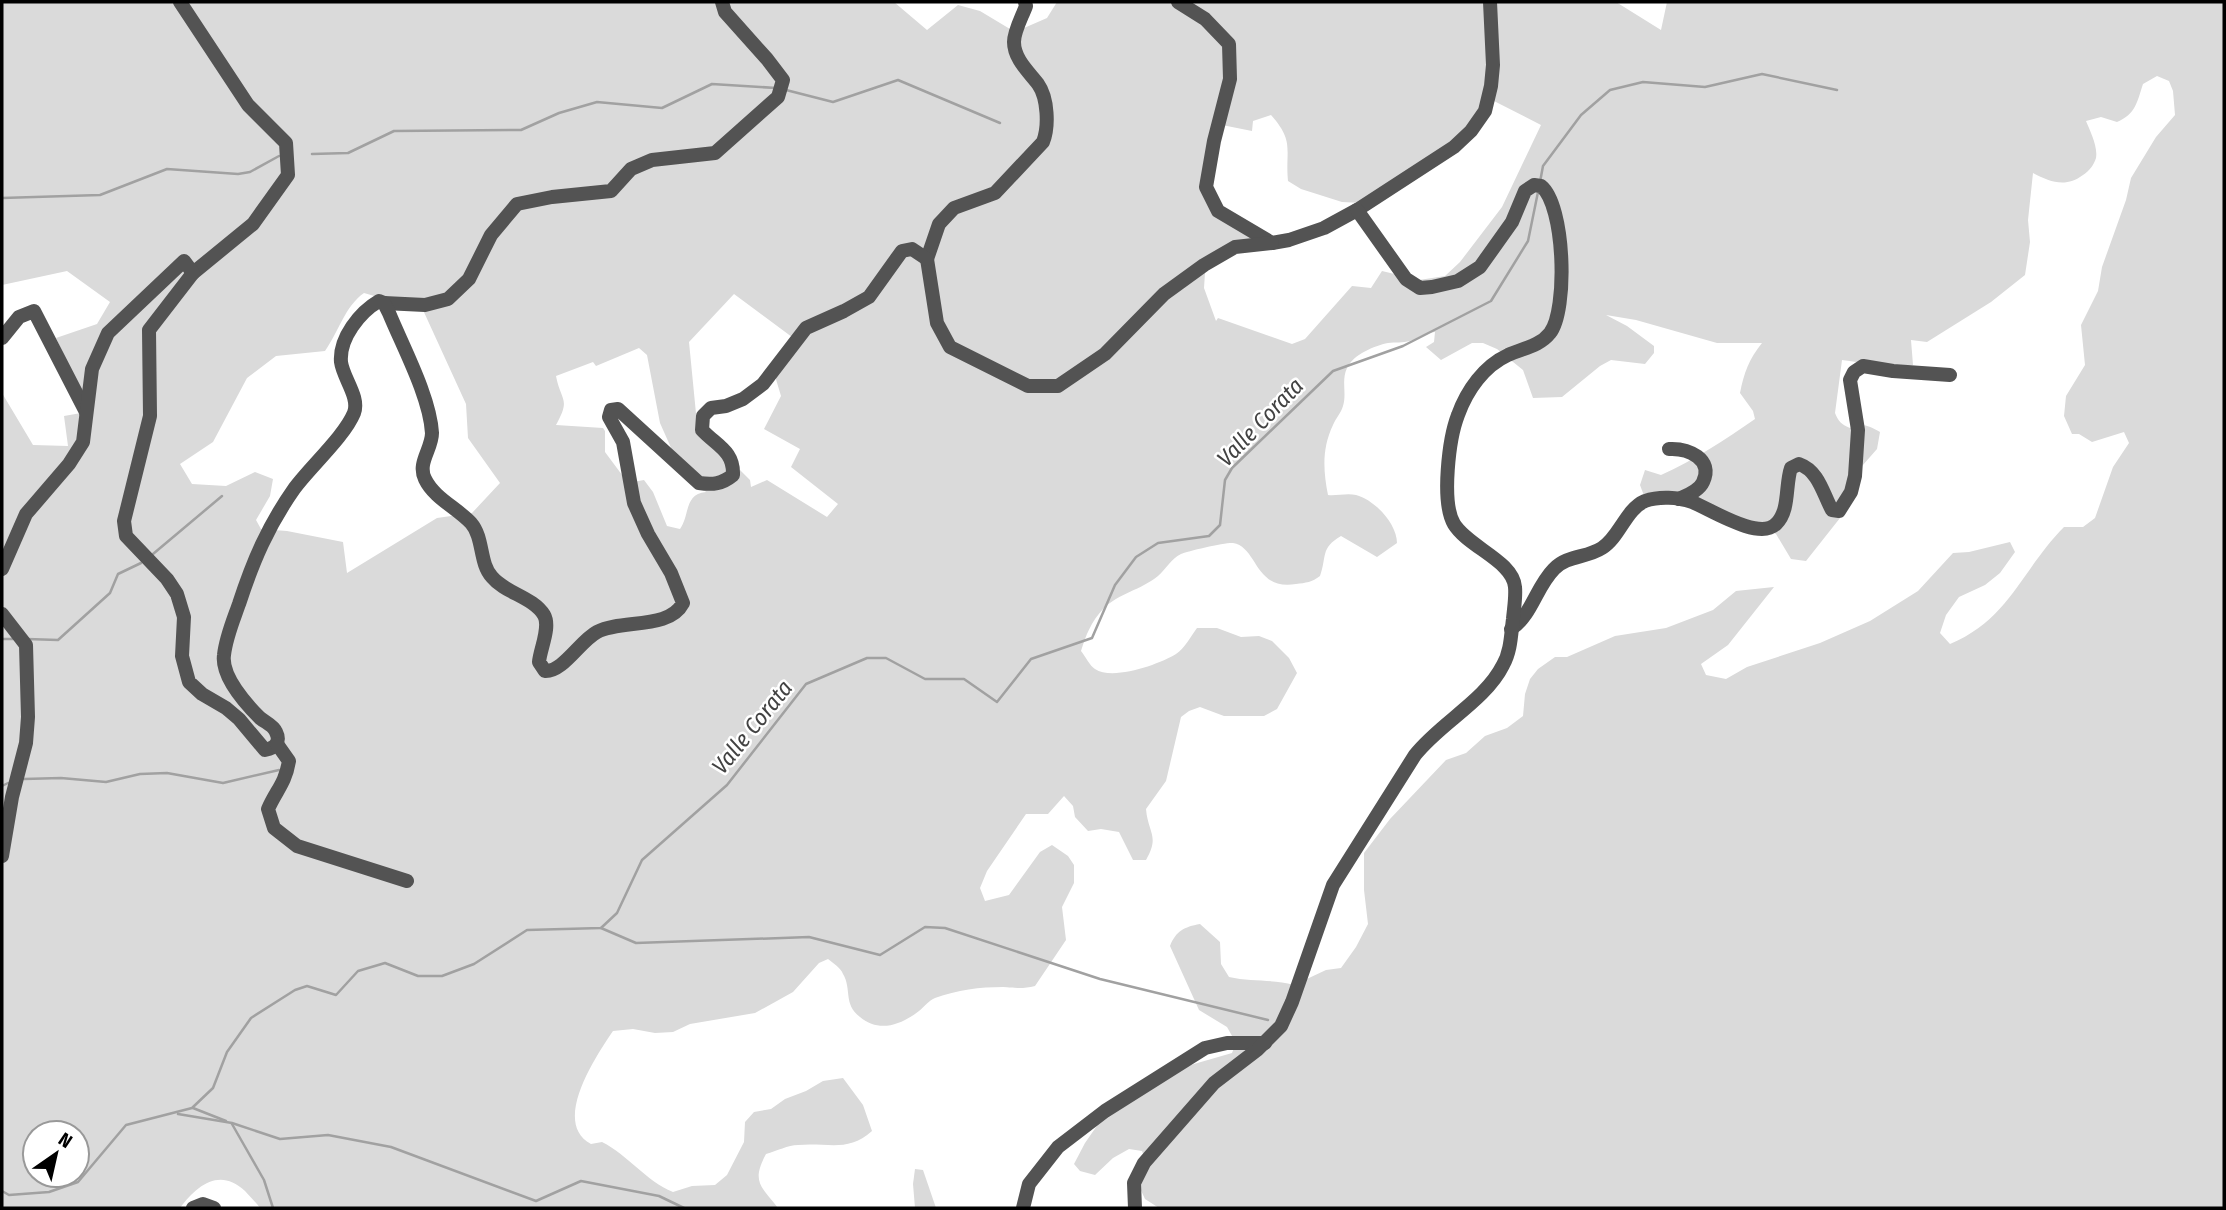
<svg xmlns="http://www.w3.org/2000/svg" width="2226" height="1210" font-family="'Fira Sans Condensed',sans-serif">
<rect width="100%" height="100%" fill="#fff"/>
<!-- green -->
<g fill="#dadada" fill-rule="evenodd">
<path d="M 2,2 L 894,2 L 927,30 L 958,5 L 980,11 L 1015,32 L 1047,18 L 1057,2 L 1616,2 L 1661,30 L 1667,2 L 2224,2 L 2224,1208 L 1159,1208 L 1145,1199 L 1138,1184 L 1144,1156 L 1142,1151 L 1129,1149 L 1113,1158 L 1095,1175 L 1080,1171 L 1074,1164 L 1085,1143 L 1103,1117 L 1169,1073 L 1194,1064 L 1232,1053 L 1236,1043 L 1227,1027 L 1199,1010 L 1170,946 C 1176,931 1184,927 1200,924 L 1220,942 L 1221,964 L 1229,977 C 1251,982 1272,979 1294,985 L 1326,970 L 1341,968 L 1356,947 L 1368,924 L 1364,890 L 1364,853 L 1390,819 L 1446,760 L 1466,753 L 1485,736 L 1507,728 L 1523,716 L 1525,694 L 1530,679 L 1538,669 L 1555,657 L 1567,657 L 1615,636 L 1666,628 L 1713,610 L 1736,591 L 1774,587 L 1728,645 L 1701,664 L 1706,675 L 1726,679 L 1747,667 L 1820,643 L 1870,621 L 1918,591 L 1953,553 L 1969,552 L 2010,542 L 2015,552 L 2000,573 L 1985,585 L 1959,597 L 1946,615 L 1940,633 L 1950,644 C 2010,619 2022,569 2064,527 L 2083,527 L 2095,518 L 2113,467 L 2129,443 L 2124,432 L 2092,442 L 2079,434 L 2072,434 L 2064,416 L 2066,396 L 2085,365 L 2081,325 L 2098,291 L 2102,267 L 2126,200 L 2131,178 L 2156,137 L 2175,115 L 2173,91 L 2169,81 L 2157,76 L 2143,84 C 2137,102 2136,114 2117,122 L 2101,117 L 2086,121 C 2090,131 2098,146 2096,158 C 2094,165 2089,171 2083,175 C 2066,188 2050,182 2033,173 L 2028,220 L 2030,242 L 2025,275 L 1991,302 L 1927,342 L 1911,340 L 1913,365 L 1893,367 L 1842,360 L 1835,413 C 1838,421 1842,425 1850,428 C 1862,422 1869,426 1880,432 L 1877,449 L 1848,482 L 1840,518 L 1806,561 L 1791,559 L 1776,534 L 1760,524 L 1686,502 L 1646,501 L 1640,485 L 1645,470 L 1661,475 C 1694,460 1725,440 1755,419 L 1753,411 L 1740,393 C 1744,373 1749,359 1762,343 L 1717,343 L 1636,320 L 1606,315 L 1627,326 L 1654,346 L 1654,353 L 1645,364 L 1611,360 L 1600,366 L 1562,397 L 1533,398 L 1523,370 L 1497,349 L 1483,343 L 1472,343 L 1441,360 L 1426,347 L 1434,342 L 1435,332 C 1424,333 1419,338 1410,341 C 1403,343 1395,342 1388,343 C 1374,346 1354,354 1347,368 C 1341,381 1347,393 1343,406 C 1341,413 1336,418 1333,425 C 1322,448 1323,470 1328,495 C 1336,496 1347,493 1356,495 C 1375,500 1397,524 1397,543 L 1377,557 L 1341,536 C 1320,548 1327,557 1320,576 C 1312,582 1306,583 1296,584 C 1254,591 1258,547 1233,543 C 1227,542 1187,551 1181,554 C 1171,559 1166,569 1158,576 C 1141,590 1119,593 1103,609 C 1091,622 1086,635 1081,651 C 1085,656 1090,666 1095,669 C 1113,681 1160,664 1176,654 C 1184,649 1191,636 1197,628 L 1217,628 L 1241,637 L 1259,636 L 1272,641 L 1289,658 L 1297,673 L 1277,709 L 1264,716 L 1224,716 L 1200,707 L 1189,711 L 1181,717 L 1166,781 L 1146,809 C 1148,833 1160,836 1146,860 L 1133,860 L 1119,832 L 1101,829 L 1088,831 L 1075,817 L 1073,806 L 1064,796 L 1048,814 L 1026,814 L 987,871 L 980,888 L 985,901 L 1009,895 L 1040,852 L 1052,845 L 1068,856 L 1074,865 L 1074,883 L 1062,907 L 1066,940 L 1035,986 C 1023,989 1016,988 1003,987 C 980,987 957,990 935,998 C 928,1001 924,1007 919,1011 C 901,1025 879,1033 860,1017 C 843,1004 852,989 843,974 C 841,968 833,963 828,959 L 819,963 L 793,992 L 755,1013 L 690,1024 L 673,1032 L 655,1033 L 633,1029 L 613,1031 C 596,1056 551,1123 591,1144 L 602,1142 C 628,1155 646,1181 673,1192 L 692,1186 L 715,1185 L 727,1175 L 744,1142 L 745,1122 L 754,1112 L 771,1109 L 785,1099 L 806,1091 L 823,1081 L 843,1078 L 863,1105 L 872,1131 C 848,1153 827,1142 798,1145 C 788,1145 777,1151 766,1154 C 751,1182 761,1186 778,1208 L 260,1208 C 256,1202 250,1197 245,1191 C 220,1167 197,1185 180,1208 L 2,1208 L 2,393 L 33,445 L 68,446 L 64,416 L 81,413 L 82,395 L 56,338 L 97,324 L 110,302 L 67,271 L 2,285 ZM 1492,100 L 1541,125 L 1502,207 L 1460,262 L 1445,276 L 1419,280 L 1382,271 L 1371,288 L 1352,286 L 1305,339 L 1292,344 L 1218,318 L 1216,321 L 1204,288 L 1206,258 L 1252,238 L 1202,185 L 1217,124 L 1252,131 L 1253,121 L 1271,115 C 1295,142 1285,149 1288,181 L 1301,189 L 1342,202 L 1362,203 L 1457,143 ZM 364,293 L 423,310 L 466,404 L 468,438 L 500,483 L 472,513 L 437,518 L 347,573 L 343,542 L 287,531 L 261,529 L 256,520 L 270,496 L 273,479 L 255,472 L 226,486 L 192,484 L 180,464 L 213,442 L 247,378 L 276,356 L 325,351 C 338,333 345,306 364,293 ZM 734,294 L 796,340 L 772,366 L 781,396 L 764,429 L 800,449 L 791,467 L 838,504 L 827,517 L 767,480 L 751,487 L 750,480 L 740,470 L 729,473 L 726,459 L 698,434 L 689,342 ZM 639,348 L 647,355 L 660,423 L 676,459 L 706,492 C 684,494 690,515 680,529 L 667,526 L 653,492 L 644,480 L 628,483 L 605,452 L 605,431 L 603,428 L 556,425 C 571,398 561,402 556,376 L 593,362 L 596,366 ZM 35,1133 L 77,1133 L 77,1175 L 35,1175 Z"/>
<polygon points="915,1169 923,1170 936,1208 915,1208 913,1184"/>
</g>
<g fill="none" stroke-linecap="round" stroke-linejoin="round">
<!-- stream -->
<g stroke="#a1a1a1" stroke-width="2.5">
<polyline points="786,90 833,102 898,80 1000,123"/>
<polyline points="312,154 348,153 394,131 521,130 559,113 597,102 662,108 712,84 776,88"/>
<polyline points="1540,182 1543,166 1581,115 1610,90 1643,82 1705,87 1762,74 1837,90"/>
<polyline points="2,198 100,195 167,169 238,174 250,172 279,156"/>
<polyline points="153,554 222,496"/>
<polyline points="2,639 13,639"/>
<polyline points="27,639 58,640 110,593 118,574 141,563"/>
<polyline points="24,779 61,778 106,782 140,774 167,773 223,783 279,770"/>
<polyline points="2,786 8,783"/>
<polyline points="601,928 636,943 809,937 880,955 925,927 945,928 1100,979 1268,1020"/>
<polyline points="193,1108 226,1121"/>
<polyline points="178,1114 232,1123 280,1139 328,1135 391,1147 536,1201 581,1181 659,1196 684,1208"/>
<polyline points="232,1124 264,1180 273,1208"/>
<polyline points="2,1191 9,1195 49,1192 78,1182 126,1125 192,1108 213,1088 227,1052 251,1018 295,990 307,986 336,995 358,971 385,963 418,976 442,976 474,964 527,930 601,928 617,913 642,860 727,785 806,684 867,658 886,658 925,679 964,679 997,702 1031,659 1092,638 1115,585 1136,557 1158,543 1209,536 1220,525 1225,480 1232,468 1333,371 1403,346 1491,301 1528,241 1538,192"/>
</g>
<!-- minor -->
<g stroke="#535353" stroke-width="14">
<polyline points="180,2 248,105 286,143 288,175 253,224 193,273"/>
<polyline points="1178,2 1205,19 1229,44 1230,79 1214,141 1206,187 1218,211 1272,243 1289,240 1324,228 1357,210 1454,147 1471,131 1485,111 1491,86 1493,65 1490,2"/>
<polyline points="927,259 937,323 950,347 1028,386 1058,386 1105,354 1164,294 1204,265 1235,247 1272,243"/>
<path d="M 927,259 L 939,224 L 954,208 L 995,193 L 1043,142 C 1049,127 1048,98 1038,84 C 1029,72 1014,59 1014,42 C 1014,31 1022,17 1026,6 L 1025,2"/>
<polyline points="384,303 425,305 448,299 469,279 491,235 517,204 552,197 611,191 631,169 652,160 715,153 778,97 783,80 767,59 725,12 722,2"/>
<polyline points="2,338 19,317 34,311 86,412"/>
<path d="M 1669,449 C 1688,448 1714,459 1703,482 C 1699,491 1687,495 1679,499"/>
<path d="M 2,569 L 26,514 L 69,464 L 83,442 L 92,369 L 108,333 L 184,261 L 193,273 L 149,330 L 150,416 L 124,521 L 126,536 L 167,579 L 177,594 L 184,617 L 182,656 L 189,682 L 202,694 L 226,708 L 239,719 L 265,750 C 275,748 281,742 276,732 C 273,725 266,723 260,718 C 246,704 221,676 224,655 C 226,637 233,621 239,604 C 253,561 268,526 294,489 C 310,467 344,437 354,413 C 360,397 343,378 341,362 C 339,338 360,312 379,301 L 384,303 L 389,313 C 403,347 430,397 432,433 C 432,449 417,463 425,479 C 434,498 457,508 471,523 C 484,538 479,563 492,577 C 505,593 533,597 544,615 C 551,627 540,649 539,662 L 545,671 C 563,672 580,641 597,632 C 622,619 669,630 683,603 L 671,573 L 648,534 L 634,503 L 623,442 L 609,417 L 611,410 L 618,409 L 699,483 C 713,485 722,484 733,475 C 734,451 717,446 702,430 L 703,416 L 711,408 L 726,406 L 743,399 L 763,384 L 806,328 L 844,311 L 869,297 L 902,251 L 912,249 L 927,259"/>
<polyline points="2,614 26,645 28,717 26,743 12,797 2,856"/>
<path d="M 1511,629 C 1532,615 1536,587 1554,569 C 1567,555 1587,558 1602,548 C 1619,538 1626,509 1645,501 C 1659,496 1678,497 1692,502 C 1710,509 1759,541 1776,524 C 1790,511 1785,485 1791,468 L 1799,464 C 1819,471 1823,494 1832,510 L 1839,511 L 1851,492 L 1855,476 L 1858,430 L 1850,380 L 1854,372 L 1863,366 L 1893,371 L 1950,375"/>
<path d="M 277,744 L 289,761 C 285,784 277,789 268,809 L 274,828 L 297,846 L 407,881"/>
<polyline points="193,1208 203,1204 214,1208"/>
<polyline points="1023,1208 1029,1184 1058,1147 1105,1111 1205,1048 1227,1043 1265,1043"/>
<path d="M 1135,1208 L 1134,1183 L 1144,1163 L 1214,1083 L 1257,1050 L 1281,1026 L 1292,1002 L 1333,885 L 1415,755 C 1440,723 1485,701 1503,665 C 1511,651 1511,634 1513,619 C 1514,608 1516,597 1515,587 C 1513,561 1468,547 1454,524 C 1441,502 1449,438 1458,415 C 1467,390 1484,366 1508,355 C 1522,348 1539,347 1550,333 C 1568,310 1565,205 1541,186 L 1534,185 L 1525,191 L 1512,222 L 1480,267 L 1458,281 L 1432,287 L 1420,288 L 1406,279 L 1357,210"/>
</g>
</g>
<g text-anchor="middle" stroke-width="5" stroke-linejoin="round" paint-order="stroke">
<!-- water labels -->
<g font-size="23" font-style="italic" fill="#424242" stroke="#fff">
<text transform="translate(1260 422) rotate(-46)" y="8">Valle Corata</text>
<text transform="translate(752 727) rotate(-51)" y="8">Valle Corata</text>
</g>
</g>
<!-- border -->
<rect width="2226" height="1210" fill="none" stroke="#000000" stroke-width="7"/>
<!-- north arrow -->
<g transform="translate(56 1154) rotate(34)"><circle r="33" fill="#ffffff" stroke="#999999" stroke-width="2"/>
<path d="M0-5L12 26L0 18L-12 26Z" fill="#000000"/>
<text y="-10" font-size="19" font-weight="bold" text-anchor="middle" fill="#000000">N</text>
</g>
</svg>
